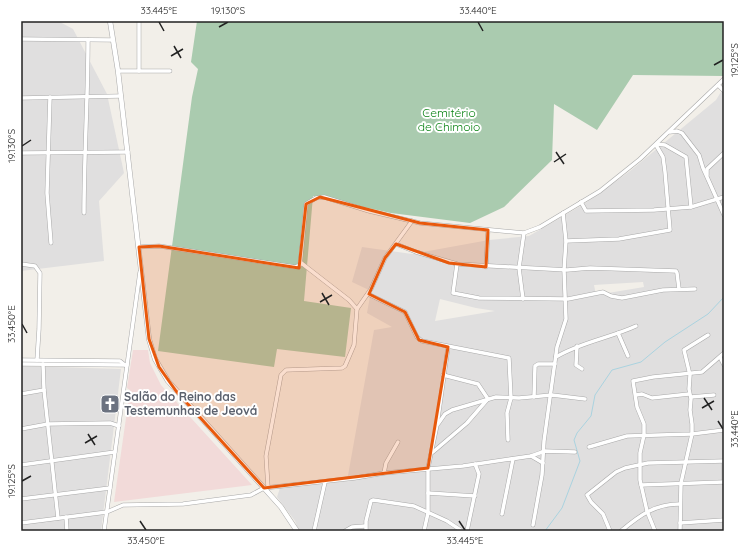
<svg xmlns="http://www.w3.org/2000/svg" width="745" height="552" font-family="Quicksand,sans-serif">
<rect width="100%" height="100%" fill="#f2efe9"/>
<!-- residential -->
<g fill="#e0dfdf" fill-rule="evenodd">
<polygon points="21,21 58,21 73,29 107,94 124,173 99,201 104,261 21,271"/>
<path d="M 724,87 L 724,531 L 299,531 L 295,521 L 277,497 L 280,488 L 347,481 L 374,330 L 392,327 L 367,313 L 371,291 L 352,282 L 362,247 L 412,254 L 489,240 L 529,236 L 584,204 L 630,171 L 716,100 ZM 643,282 L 644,287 L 596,295 L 594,285 ZM 440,299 L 476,308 L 495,311 L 435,321 Z"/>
<polygon points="21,366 121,369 101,531 21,531"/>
</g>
<!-- commercial -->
<polygon fill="#f2dad9" points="133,350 148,350 150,363 161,385 252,485 114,502 130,390 127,388"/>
<!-- cemetery -->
<polygon fill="#aacbaf" points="197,21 724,21 724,73 723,76 633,75 597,130 554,104 552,160 504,207 470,223 391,213 313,196 304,301 351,308 345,357 277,349 274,367 158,351 192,97 198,69 191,62"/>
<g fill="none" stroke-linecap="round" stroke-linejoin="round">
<!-- stream -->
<polyline stroke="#aad3df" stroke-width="1" points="545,531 562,508 580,461 574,440 577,433 591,416 595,395 612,370 641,362 665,342 708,314 724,297"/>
<!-- minor casing -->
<g stroke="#a9a9a9" stroke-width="4.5">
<g id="minor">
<polyline points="139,21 139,71"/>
<polyline points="21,39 113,40"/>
<polyline points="118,71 170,71"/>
<polyline points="718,85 724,91"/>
<polyline points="50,97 47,193 51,243"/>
<polyline points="21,98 121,96"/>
<polyline points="670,132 677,131 682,133 699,155 703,168 724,215"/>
<polyline points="657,144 665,145 686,157 691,207"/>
<polyline points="21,153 128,152"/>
<polyline points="707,175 707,169 724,153"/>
<polyline points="581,202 586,211 654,210 691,207 724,197"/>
<path d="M 84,213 C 84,155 88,98 88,40"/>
<polyline points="566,241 619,239 670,230 665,172 663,157 656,145"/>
<polyline points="396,244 416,252 457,264 567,270 590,268 676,271 677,273 679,289"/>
<polyline points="139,247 159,246 295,267 300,265 306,204 316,198 324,197 369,211 420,223 524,233 540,227 600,191 640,159 724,79"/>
<polyline points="300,262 349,300 357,309"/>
<polyline points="21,264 35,266 40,273 39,329 37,360"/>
<polyline points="457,264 453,293 479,298 568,299 603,292 611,296 622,298 663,290 695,289"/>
<polyline points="486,267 488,230"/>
<polyline points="368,294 405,312 417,337 422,341 509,358 511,398 507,413 508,440"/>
<polyline points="523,299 519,268 524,233"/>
<polyline points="618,333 628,356"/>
<polyline points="577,346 576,365 582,369"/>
<path d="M 556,357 C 581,342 610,338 636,326"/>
<polyline points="720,357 724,365"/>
<polyline points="21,360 120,361 125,365"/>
<polyline points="21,364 127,365"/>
<polyline points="43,364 44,390 58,518"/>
<polyline points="443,375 478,384 488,399"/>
<polyline points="21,394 44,390"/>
<polyline points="636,395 642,394 652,398 689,394"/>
<polyline points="534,397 535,366 538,364 555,364"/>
<polyline points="691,397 714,395"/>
<polyline points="438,424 445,414 452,410 496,397 519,398 552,395 585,399"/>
<polyline points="21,429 48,424 110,423 119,426"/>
<polyline points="589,447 627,436 692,434 724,430"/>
<polyline points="433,452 467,423 487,400"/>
<polyline points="531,456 543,463"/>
<polyline points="724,461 724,483"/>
<polyline points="21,465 115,452"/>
<polyline points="384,473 386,463 398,442"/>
<polyline points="641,485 724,482"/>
<polyline points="268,487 266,456 281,375 286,370 342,368 345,366 354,345 357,309 371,289 385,258 412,221"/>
<polyline points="428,493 475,496"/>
<polyline points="21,499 110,488"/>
<polyline points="502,514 513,459"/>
<polyline points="66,517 67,531"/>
<polyline points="21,523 107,512 123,505 183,504 251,495 264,488 355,478 384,473 463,466 531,456 545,451 575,452"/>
<polyline points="680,523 724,520"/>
<polyline points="533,525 542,475 544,441 557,347 566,319 564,270 566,241 563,213"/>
<polyline points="104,531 140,272"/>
<polyline points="314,531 325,482"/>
<polyline points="345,531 352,527 365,526"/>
<polyline points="366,531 366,521 371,501 373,500 414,506 447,521 462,531"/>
<polyline points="424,531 428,513 428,468 437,425 448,347"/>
<polyline points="467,531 479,474 475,464"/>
<polyline points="610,531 603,514 591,502 587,495 616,472 625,468 648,463 724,461"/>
<path d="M 621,531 C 640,515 655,504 680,504"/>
<polyline points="655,531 647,511 640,480 640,453 644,435 644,424 637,407 633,381 653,377 702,372 724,353"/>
<polyline points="680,531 681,483 692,434 692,424 690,410 691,399 689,389 690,375 684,350 708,335"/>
</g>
</g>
<!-- tertiary casing -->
<g stroke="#a9a9a9" stroke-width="5.5">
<polyline id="tertiary" points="110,21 118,71 149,339 155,359 168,381 281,507 297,531"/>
</g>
<!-- minor -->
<use href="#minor" stroke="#fff" stroke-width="3.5"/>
<!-- tertiary -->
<use href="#tertiary" stroke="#fff" stroke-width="4.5"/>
</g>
<!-- marked area -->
<path fill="#e8590c" fill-opacity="0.2" stroke="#e8590c" stroke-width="3" stroke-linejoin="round" d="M 320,197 L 420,223 L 488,230 L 486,267 L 449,263 L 396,244 L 385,258 L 369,294 L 405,312 L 419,340 L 448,347 L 428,468 L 264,488 L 176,391 L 159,367 L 149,339 L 139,247 L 159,246 L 299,268 L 306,204 Z"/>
<!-- ticks -->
<path fill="none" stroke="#222" stroke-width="1.5" d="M 159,22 L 164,31M 478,22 L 483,31M 219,27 L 228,22M 174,46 L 181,58M 171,56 L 183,49M 714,65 L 723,60M 22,146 L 31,140M 556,152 L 564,164M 554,162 L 566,154M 322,293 L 329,305M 320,302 L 332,295M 22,324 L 27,333M 704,398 L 712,410M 702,408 L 714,401M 718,421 L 723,429M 88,434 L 95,445M 85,443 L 97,436M 22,481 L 31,476M 140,521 L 146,530M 459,521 L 465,530"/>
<!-- icons -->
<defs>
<g id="church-square" transform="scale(1)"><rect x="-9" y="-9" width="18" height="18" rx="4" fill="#6b7280" stroke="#fff"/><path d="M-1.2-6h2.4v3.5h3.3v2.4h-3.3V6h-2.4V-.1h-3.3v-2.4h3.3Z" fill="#fff"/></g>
</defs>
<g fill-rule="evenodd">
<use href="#church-square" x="110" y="404"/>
</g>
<g text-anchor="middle" stroke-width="4" stroke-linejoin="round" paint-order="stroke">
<!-- park labels -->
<g font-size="12" fill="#0c8416" stroke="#fff">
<text x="449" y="117">Cemitério<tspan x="449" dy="14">de Chimoio</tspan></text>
</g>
<!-- worship labels -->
<g font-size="12" font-weight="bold" fill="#5b616d" stroke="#fff" text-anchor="start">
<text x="124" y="401">Salão do Reino das<tspan x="124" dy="14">Testemunhas de Jeová</tspan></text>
</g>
</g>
<!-- border -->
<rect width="745" height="552" fill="none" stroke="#ffffff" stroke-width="44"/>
<rect x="22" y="22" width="701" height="508" fill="none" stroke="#222" stroke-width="1.5"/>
<g font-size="10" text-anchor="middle" fill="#222">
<text x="159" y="14">33.445°E</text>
<text x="228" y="14">19.130°S</text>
<text x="478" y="14">33.440°E</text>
<text transform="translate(734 60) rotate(-90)" y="4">19.125°S</text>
<text transform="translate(11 146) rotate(-90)" y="4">19.130°S</text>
<text transform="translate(11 324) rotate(-90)" y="4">33.450°E</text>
<text transform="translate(734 429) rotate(-90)" y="4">33.440°E</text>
<text transform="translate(11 481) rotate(-90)" y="4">19.125°S</text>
<text x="146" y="544">33.450°E</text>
<text x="465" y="544">33.445°E</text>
</g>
</svg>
